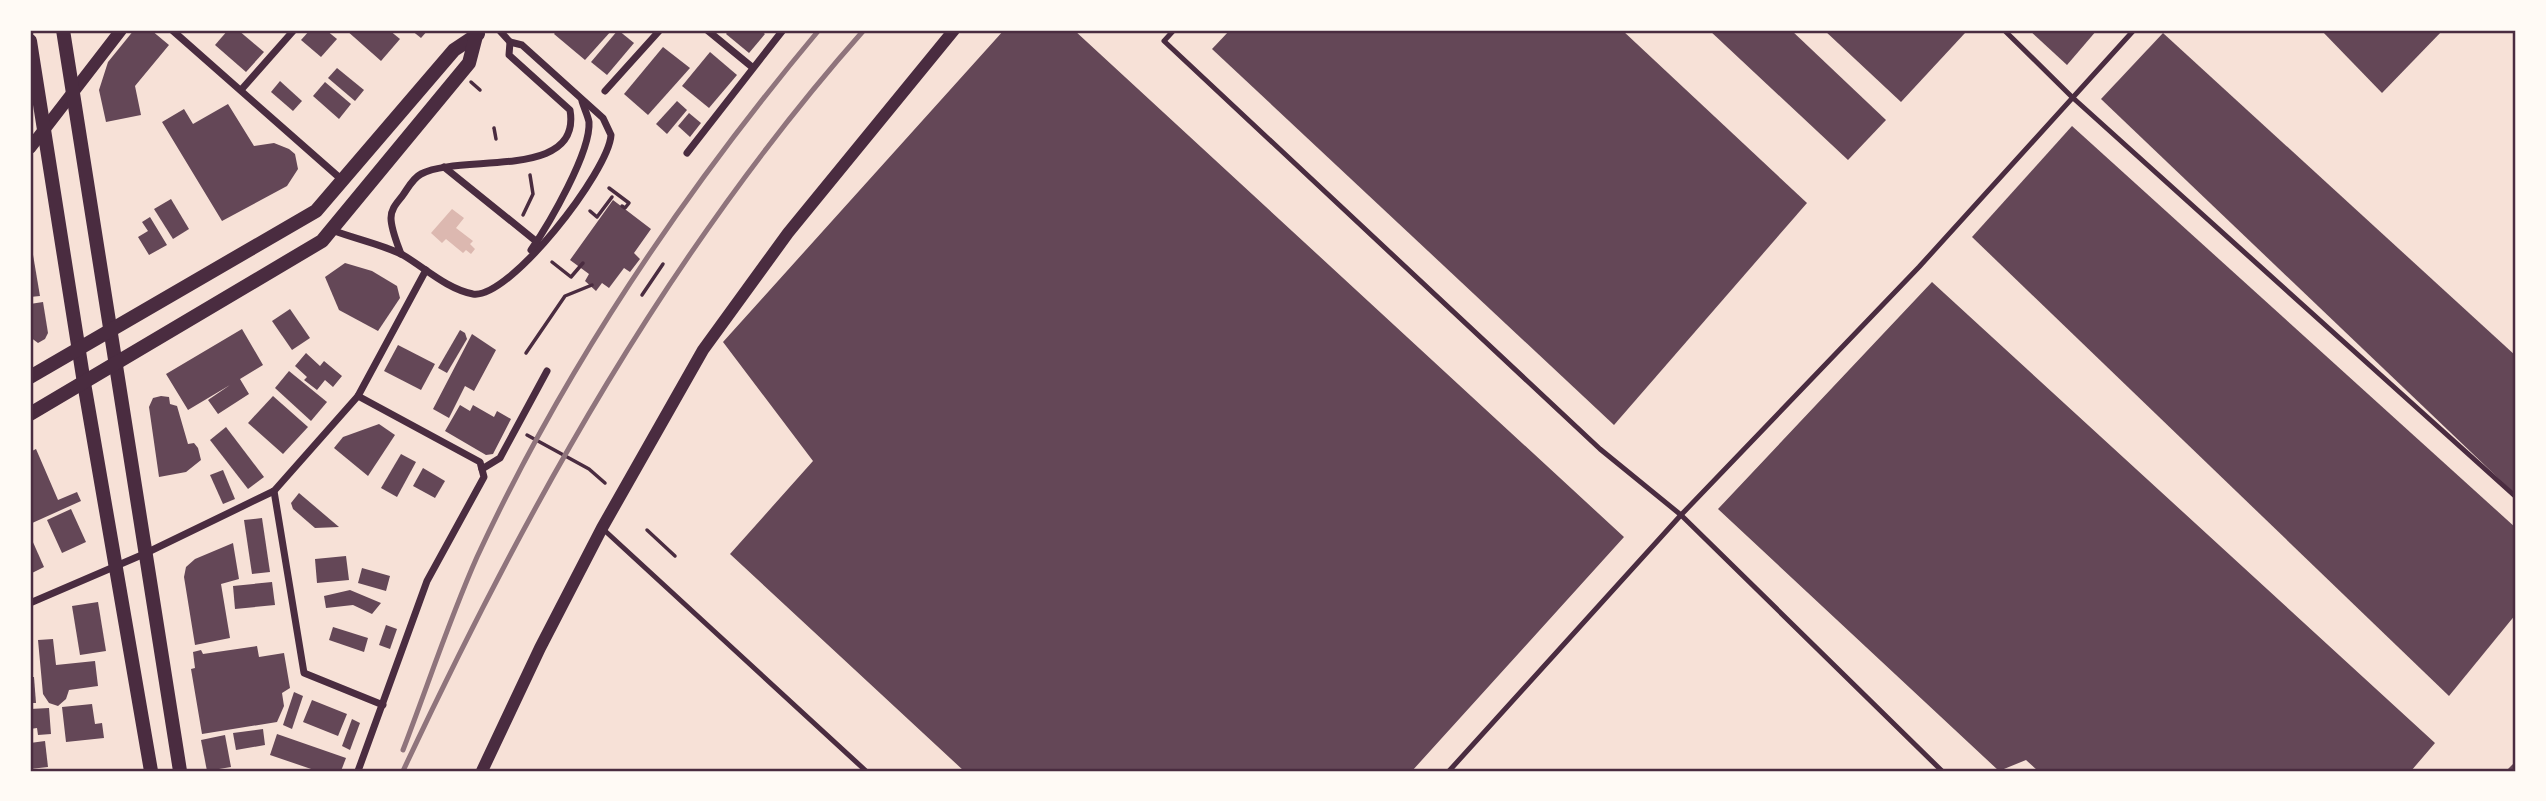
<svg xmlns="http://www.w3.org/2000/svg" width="2546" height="801" font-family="'Space Grotesk',sans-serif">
<rect width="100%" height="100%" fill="#f7e1d7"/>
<!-- water -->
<polygon fill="#dcb8b0" points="452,209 464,218 456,228 473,241 470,244 475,249 471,254 466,250 463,253 446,239 442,243 431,233"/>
<!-- building -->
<g fill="#644757">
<polygon points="134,30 151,30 169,45 135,86 141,115 106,122 99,90 108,62"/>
<polygon points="228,30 238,30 264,52 246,72 215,45"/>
<polygon points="310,30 326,30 337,39 321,57 301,40"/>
<polygon points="346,30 389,30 400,39 381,61"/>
<polygon points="411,30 428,30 421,38"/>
<polygon points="557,30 612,30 585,60 554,34"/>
<polygon points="618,30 634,43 607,75 591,62"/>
<polygon points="729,30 760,30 765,34 749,53 726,34"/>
<polygon points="1004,30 1074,30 1624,537 1412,771 964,771 730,554 813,461 723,342"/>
<polygon points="1230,30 1622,30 1807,203 1614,425 1212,49"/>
<polygon points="1709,30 1791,30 1886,120 1848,160"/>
<polygon points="1824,30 1961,30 1965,33 1901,102"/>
<polygon points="2029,30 2097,30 2067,65"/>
<polygon points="2321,30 2443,30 2382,93"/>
<polygon points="2163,33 2516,356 2516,495 2101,99"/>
<polygon points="663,47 690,68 648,115 624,94"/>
<polygon points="710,52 737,75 709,108 682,86"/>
<polygon points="337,68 364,90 355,101 328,78"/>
<polygon points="280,81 302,101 293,111 271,92"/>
<polygon points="325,82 351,104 339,119 313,96"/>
<polygon points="677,101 687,110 667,134 656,124"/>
<polygon points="228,104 254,146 274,143 289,149 295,154 298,169 287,186 222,221 162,122 184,109 193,124"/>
<polygon points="689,113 701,123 690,137 678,126"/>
<polygon points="2072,126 2516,528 2516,614 2449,696 1972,237"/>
<polygon points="171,199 189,229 173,239 154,209"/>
<polygon points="613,200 651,229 634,253 640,259 630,272 624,268 609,288 602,283 596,291 585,281 589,274 570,260"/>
<polygon points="150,217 167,245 149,255 138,237 148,231 142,222"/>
<polygon points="30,237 40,296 30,297"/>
<polygon points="345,263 372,271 397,286 400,298 378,331 339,310 325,277"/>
<polygon points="1932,282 2435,743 2411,771 2038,771 2026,760 1999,771 1718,509"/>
<polygon points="43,302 48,333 45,339 38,343 30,337 30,304"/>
<polygon points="290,309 310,338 292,350 272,321"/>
<polygon points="242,329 263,365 240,379 249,394 218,414 208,400 230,385 188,410 166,374"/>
<polygon points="460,330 465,333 467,339 447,373 438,368"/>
<polygon points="472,334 496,350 474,391 465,386 449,418 433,409"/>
<polygon points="398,345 435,364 421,390 384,371"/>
<polygon points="306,353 320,366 324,361 342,376 333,387 325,380 317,390 304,380 307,377 295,366"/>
<polygon points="289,371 327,402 311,421 275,388"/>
<polygon points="161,396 169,397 170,404 177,406 188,444 194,443 198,448 201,460 186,472 159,477 149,407 153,398"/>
<polygon points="273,396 308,427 283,454 248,423"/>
<polygon points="460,405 470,411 473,405 494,417 497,411 511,419 493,454 486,455 445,431"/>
<polygon points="379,424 395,435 368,476 334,448 343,437"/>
<polygon points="226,427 264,477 248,489 210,440"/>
<polygon points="36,449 58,500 77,492 81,501 30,524 30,452"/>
<polygon points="401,454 416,462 397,497 381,488"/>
<polygon points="423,468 445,481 435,498 413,486"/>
<polygon points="223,470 235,499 223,504 210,475"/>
<polygon points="299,493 339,527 315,528 293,509 291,503"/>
<polygon points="71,509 86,542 62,553 47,520"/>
<polygon points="262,518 270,572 252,574 244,520"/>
<polygon points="32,540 44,567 30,574 30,541"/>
<polygon points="233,543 239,579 221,584 230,638 195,645 184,577 186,567 195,559"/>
<polygon points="346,556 349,580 317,583 315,559"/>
<polygon points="362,568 390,576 386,591 358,583"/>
<polygon points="272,582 275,605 235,609 233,586"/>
<polygon points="350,590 381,603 372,614 353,605 326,608 324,596"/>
<polygon points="98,602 106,651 80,655 72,606"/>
<polygon points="386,625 397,629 390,649 379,645"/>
<polygon points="333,627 368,638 364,652 329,640"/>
<polygon points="53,639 56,665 95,661 98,686 69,690 66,699 58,706 49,703 43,694 38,640"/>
<polygon points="257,646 259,657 284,653 290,688 282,693 284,706 277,722 202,734 191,669 195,668 193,652 201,650 203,654"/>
<polygon points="30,677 34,677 36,703 30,703"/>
<polygon points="294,692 303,696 292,729 283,725"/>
<polygon points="312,700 347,714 338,736 303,722"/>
<polygon points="92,704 95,724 102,723 104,738 66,742 62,707"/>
<polygon points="49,708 51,734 38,735 37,728 30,729 30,709"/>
<polygon points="352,719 360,723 350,750 342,746"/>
<polygon points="263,729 265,745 236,750 233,733"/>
<polygon points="277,734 346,758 341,771 317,771 270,755"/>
<polygon points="225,735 231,767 207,771 201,740"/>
<polygon points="45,741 48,767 30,769 30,743"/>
<polygon points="2516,761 2516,771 2506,771"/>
</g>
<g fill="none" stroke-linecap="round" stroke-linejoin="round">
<!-- path -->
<g stroke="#4a2c40" stroke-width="3.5">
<polyline points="471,82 480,90"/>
<polyline points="494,128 496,139"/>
<polyline points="609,188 629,203 625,208 622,206"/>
<polyline points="590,211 597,217 612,197"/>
<polyline points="523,215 533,194 530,175"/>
<polyline points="552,262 571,277 583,263"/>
<polyline points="642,295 663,264"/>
<polyline points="526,353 565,296 592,285"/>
<polyline points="527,435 589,469 605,483"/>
<polyline points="647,530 675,556"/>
</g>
<!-- service -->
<g stroke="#4a2c40" stroke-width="5">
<polyline points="1174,30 1164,41 1600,449 1681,515 1942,771"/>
<polyline points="2004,30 2072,97 2516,497"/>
<polyline points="603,529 866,771"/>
<polyline points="1449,771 1681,515 1919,267 2134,30"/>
</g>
<!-- minor -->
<g stroke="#4a2c40" stroke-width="7">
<polyline points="172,30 341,179"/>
<polyline points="707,30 752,67"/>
<polyline points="241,90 294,30"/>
<polyline points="605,91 660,30"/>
<polyline points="687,153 783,30"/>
<polyline points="444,167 537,242"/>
<path d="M 332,230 C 355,239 381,244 403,255 C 425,268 447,289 473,294 C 509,300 609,171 611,135 L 603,118 L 522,45 L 510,42 L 499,30"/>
<path d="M 531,250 C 549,224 591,152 589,122 C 588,116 584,108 582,101"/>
<path d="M 401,254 C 397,243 391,229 391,218 C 391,208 398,202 403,195 C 408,188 413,178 421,174 C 461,153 582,181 570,110 L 509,55 L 510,42"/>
<polyline points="482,469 500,458 547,371"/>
<polyline points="274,491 304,673 383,705"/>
<polyline points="30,603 144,554 274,491 358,396 426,270"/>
<polyline points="358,771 427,581 484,477 480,462 358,396"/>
</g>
<!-- tertiary -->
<g stroke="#4a2c40" stroke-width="12">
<polyline points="30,148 121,30"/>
<polyline points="482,771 540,648 602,528 703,350 788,233 954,30"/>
</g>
<!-- secondary -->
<g stroke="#4a2c40" stroke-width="14">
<polyline points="63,30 180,771"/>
<polyline points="30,41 84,383 151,771"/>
<polyline points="30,377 316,211 454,50 478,34"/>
<polyline points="30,414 322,241 469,63 476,36"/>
</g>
<!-- rail -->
<g stroke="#8f747c" stroke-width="5">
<path d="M 403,750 C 428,685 449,620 477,557 C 565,367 685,190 819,30"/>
<path d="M 403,771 C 527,506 669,250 864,30"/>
</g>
</g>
<!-- border -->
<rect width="2546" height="801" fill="none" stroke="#fffaf5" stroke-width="63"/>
<rect x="32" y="32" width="2482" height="738" fill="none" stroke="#4a2c40" stroke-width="2.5"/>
</svg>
